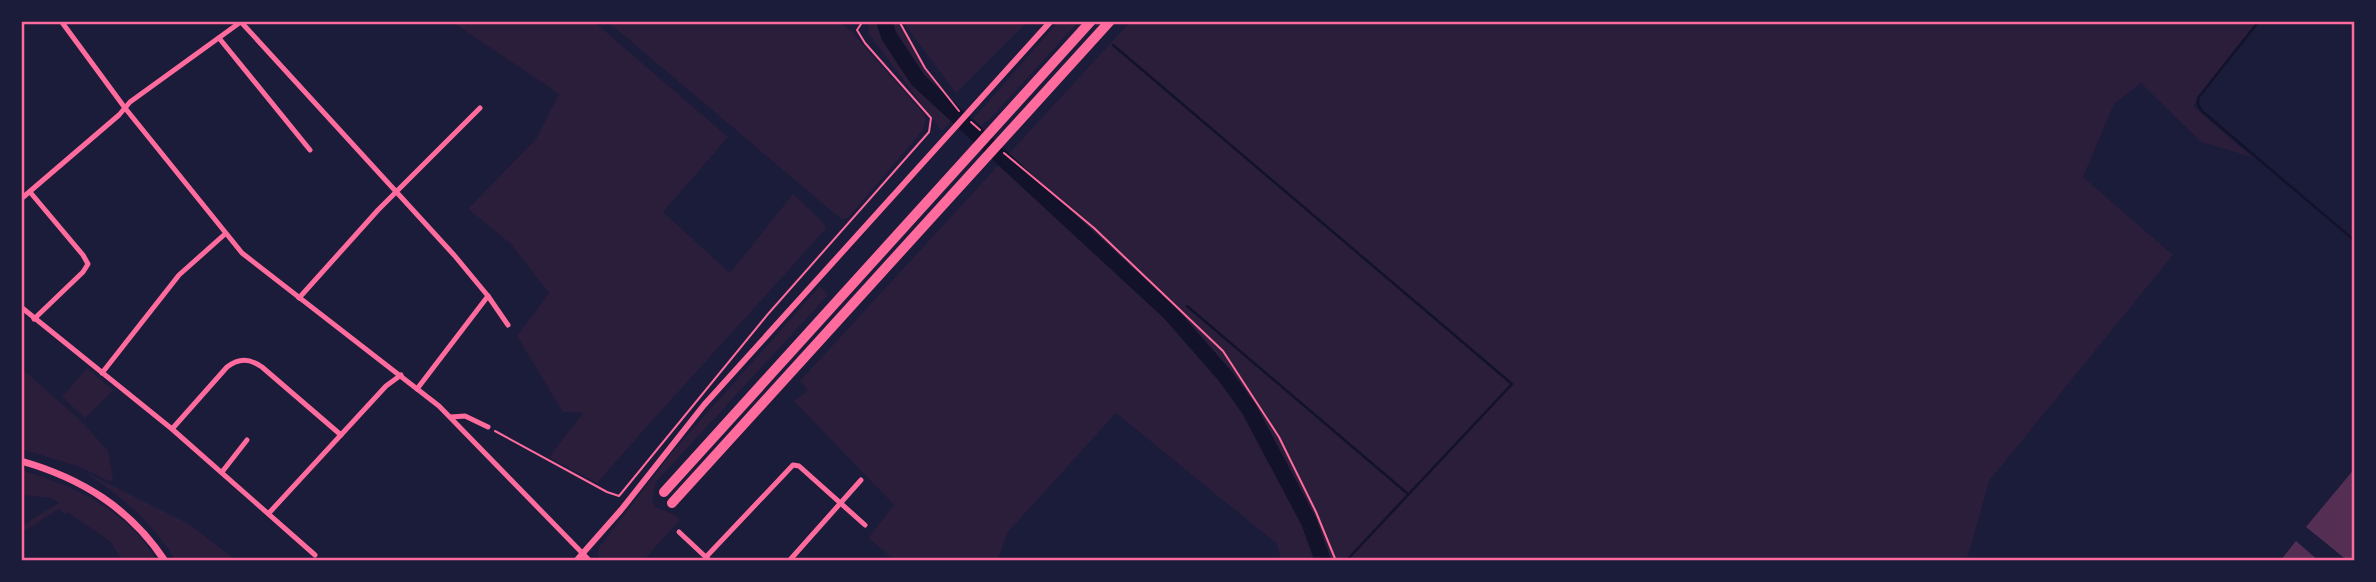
<svg xmlns="http://www.w3.org/2000/svg" width="2376" height="582" font-family="'Fira Sans',sans-serif">
<rect width="100%" height="100%" fill="#1b1b3a"/>
<!-- green -->
<g fill="#2a1e3b">
<path d="M 451,21 L 593,21 L 728,137 L 663,212 L 730,273 L 793,194 L 824,223 L 826,228 C 750,314 672,397 597,483 L 549,457 L 583,413 L 563,412 L 517,336 L 549,293 L 510,243 L 468,209 L 536,139 L 559,94 Z"/>
<polygon points="607,21 838,21 851,31 924,114 926,120 923,130 848,218 841,219"/>
<polygon points="869,21 899,21 925,68 959,111 942,131 868,33"/>
<polygon points="902,21 1028,21 956,93"/>
<polygon points="1059,21 1079,21 987,122 986,121 981,126 973,119"/>
<polygon points="1131,21 2258,21 2193,106 2252,157 2201,142 2141,83 2114,104 2083,177 2173,255 1989,481 1969,553 1965,561 1281,561 1277,544 1116,413 1008,532 997,561 896,561 868,538 894,505 794,401 808,390 800,381"/>
<polygon points="820,286 828,295 656,482 652,501 655,507 675,515 680,520 643,561 598,561 599,547 674,450"/>
<polygon points="21,368 81,421 108,451 113,478 111,482 80,467 21,449"/>
<polygon points="87,368 113,390 85,418 62,397"/>
<path d="M 21,470 C 76,487 127,509 157,561 L 122,561 L 111,542 L 66,511 L 66,515 L 59,509 L 21,533 L 21,526 L 59,503 L 51,498 L 21,495 Z"/>
<path d="M 85,472 L 189,524 L 237,561 L 176,561 C 151,521 124,498 85,472 Z"/>
</g>
<g fill="none" stroke-linecap="round" stroke-linejoin="round">
<!-- stream -->
<g stroke="#12122b" stroke-width="2.5">
<polyline points="848,21 849,22"/>
<polyline points="2259,21 2198,98 2198,105 2202,111 2355,241"/>
<polyline points="1113,45 1512,384 1346,561"/>
<polyline points="1187,306 1408,494"/>
</g>
<!-- river -->
<polyline stroke="#12122b" stroke-width="16" points="884,21 889,36 918,80 1170,313 1226,377 1249,409 1309,522 1323,561"/>
</g>
<!-- building -->
<g fill="#542f53">
<polygon points="2355,468 2355,561 2348,561 2306,527"/>
<polygon points="2296,541 2319,561 2280,561"/>
</g>
<g fill="none" stroke-linecap="round" stroke-linejoin="round">
<!-- path -->
<g stroke="#ff6b9d" stroke-width="2">
<polyline points="899,21 925,68 959,111"/>
<polyline points="971,122 980,130"/>
<polyline points="1004,153 1094,228 1223,351 1279,437 1316,512 1336,561"/>
<polyline points="495,431 607,492 619,496 768,314 929,132 931,118 865,43 857,30 863,21"/>
</g>
<!-- minor -->
<g stroke="#ff6b9d" stroke-width="5">
<polyline points="61,21 125,108 242,253 439,406 590,561"/>
<polyline points="241,22 454,255 488,296 417,389"/>
<polyline points="219,38 310,150"/>
<polyline points="30,192 83,255 88,264 83,272 34,319"/>
<polyline points="21,199 119,115 130,102 242,21"/>
<polyline points="488,296 508,325"/>
<polyline points="299,298 378,210 480,108"/>
<polyline points="21,307 172,429 315,555"/>
<polyline points="102,373 179,275 225,234"/>
<polyline points="451,417 465,416 488,427"/>
<path d="M 172,429 L 227,367 C 239,358 249,358 262,367 L 341,435"/>
<polyline points="222,472 247,440"/>
<polyline points="269,513 386,386 401,375"/>
<polyline points="679,532 710,561"/>
<polyline points="706,557 793,465 799,466 865,525"/>
<polyline points="789,561 861,480"/>
</g>
<!-- tertiary -->
<polyline stroke="#ff6b9d" stroke-width="6" points="576,561 621,510 704,405 1051,21"/>
<!-- secondary -->
<path stroke="#ff6b9d" stroke-width="7" d="M 21,461 C 81,478 130,508 165,561"/>
<!-- motorway -->
<g stroke="#ff6b9d" stroke-width="10">
<polyline points="664,492 1091,21"/>
<polyline points="672,503 1110,21"/>
</g>
</g>
<!-- border -->
<rect width="2376" height="582" fill="none" stroke="#1b1b3a" stroke-width="46"/>
<rect x="23" y="23" width="2330" height="536" fill="none" stroke="#ff6b9d" stroke-width="2.5"/>
</svg>
